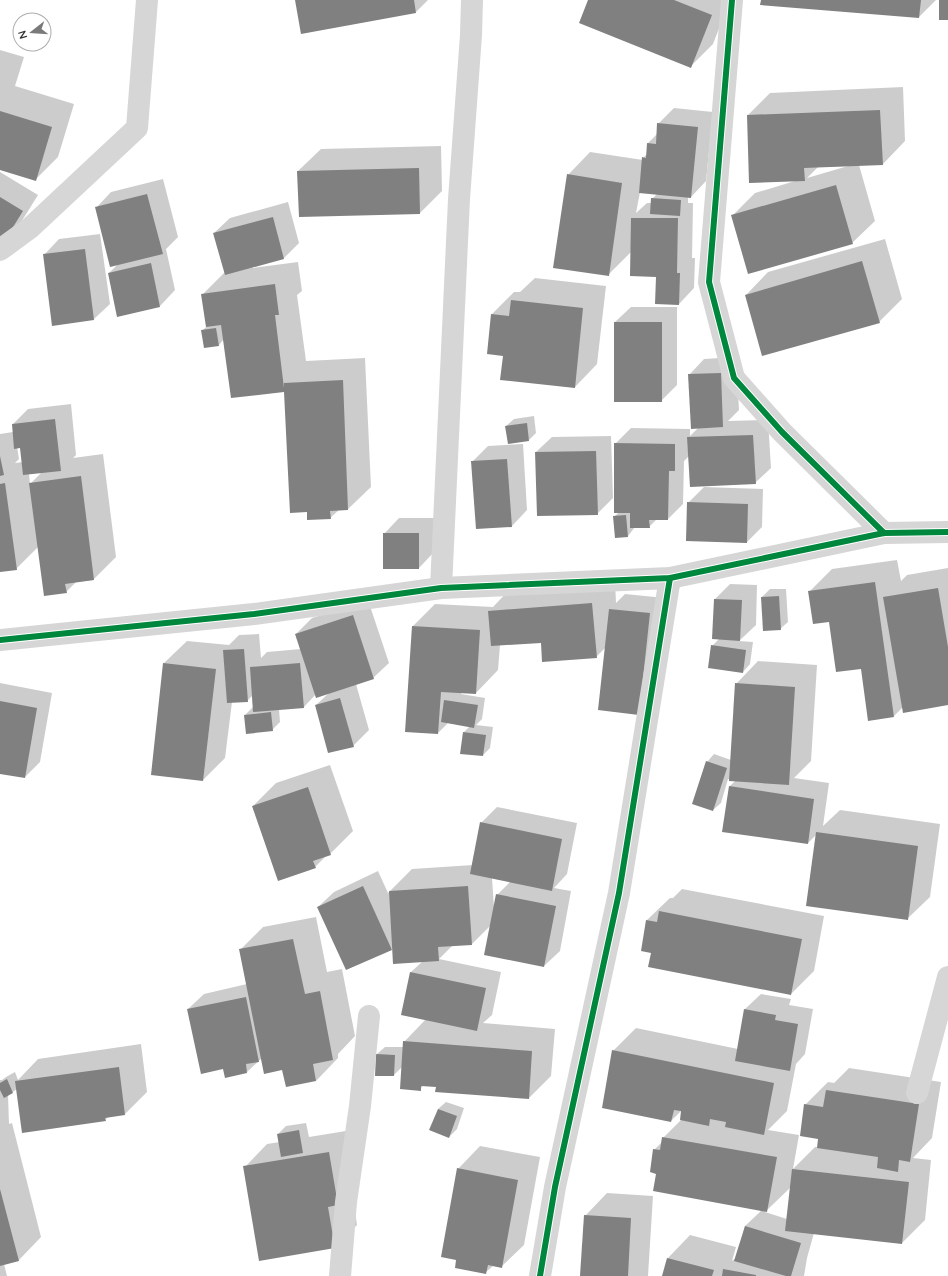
<svg xmlns="http://www.w3.org/2000/svg" width="948" height="1276" font-family="Quicksand,sans-serif">
<rect width="100%" height="100%" fill="#fff"/>
<!-- shadow -->
<g fill="#0003" fill-rule="evenodd">
<polygon points="296,0 428,0 416,12 301,33"/>
<polygon points="589,0 730,0 713,44 690,67"/>
<polygon points="762,0 936,0 919,17"/>
<polygon points="0,50 24,57 15,86 74,104 58,157 35,180 0,169"/>
<path d="M 903,87 L 905,141 L 883,164 L 859,165 L 875,221 L 852,243 L 732,216 L 755,193 L 795,181 L 748,115 L 770,93 ZM 848,166 L 807,178 L 818,167 Z"/>
<path d="M 674,108 L 713,112 L 706,181 L 691,197 L 688,197 L 688,203 L 693,203 L 692,258 L 695,258 L 694,288 L 679,304 L 657,276 L 631,252 L 608,275 L 568,175 L 590,152 L 643,160 L 643,158 L 647,154 L 648,143 L 657,134 L 658,124 ZM 640,192 L 657,194 L 652,199 L 652,203 L 647,203 L 636,213 Z"/>
<polygon points="441,146 442,191 420,213 298,171 321,149"/>
<polygon points="0,172 38,195 15,232 0,247"/>
<polygon points="163,179 178,237 166,249 175,290 160,306 109,273 118,264 96,208 111,192"/>
<polygon points="288,202 299,243 284,258 253,266 253,268 298,262 302,291 297,295 306,361 365,358 371,487 348,509 339,510 330,518 308,511 285,391 224,339 219,345 202,331 207,326 203,294 225,272 214,233 230,218"/>
<polygon points="100,234 110,304 94,319 53,325 44,255 59,239"/>
<polygon points="885,239 902,299 879,322 746,295 768,272"/>
<polygon points="535,278 606,286 597,364 575,387 504,355 492,314 514,292 520,292"/>
<polygon points="631,307 677,307 677,385 661,401 615,322"/>
<polygon points="736,357 739,410 728,421 768,420 771,468 755,483 689,456 684,461 683,504 668,519 657,519 649,527 635,527 628,536 614,517 619,512 615,444 631,428 690,429 690,436 699,427 689,375 704,359"/>
<path d="M 71,404 L 76,455 L 73,458 L 103,454 L 116,557 L 93,580 L 76,582 L 66,592 L 38,547 L 16,569 L 0,571 L 0,434 L 13,432 L 13,424 L 28,409 ZM 17,447 L 21,447 L 23,462 L 15,463 L 19,459 ZM 42,472 L 30,484 L 29,474 Z"/>
<polygon points="534,416 536,433 529,440 506,426 514,419"/>
<polygon points="611,436 613,498 597,514 536,452 552,437"/>
<polygon points="523,444 527,510 512,526 472,462 488,446"/>
<polygon points="704,487 763,489 762,527 747,542 688,503"/>
<polygon points="399,518 434,518 434,552 419,568 384,534"/>
<polygon points="897,560 901,581 907,575 948,568 948,704 903,707 894,716 809,592 832,569"/>
<polygon points="615,581 616,603 625,594 665,598 654,698 606,647 596,657 542,642 500,645 498,670 476,693 462,692 461,694 485,698 482,719 476,725 493,727 490,748 483,755 464,732 470,726 448,723 438,733 413,626 435,604 493,607 511,588"/>
<polygon points="730,584 757,585 756,625 739,641 753,642 750,664 743,672 712,646 719,639 715,599"/>
<polygon points="770,589 786,589 788,622 780,629 764,630 762,597"/>
<polygon points="368,600 389,663 373,678 356,684 369,730 353,746 316,705 329,693 316,694 304,707 279,709 280,722 272,730 245,715 253,707 253,695 247,701 232,702 225,758 203,780 164,663 187,641 229,645 239,635 259,634 261,658 267,652 301,649 296,634 312,618"/>
<polygon points="758,661 817,665 811,761 794,778 829,783 823,826 840,810 940,824 930,897 907,919 817,834 808,843 729,787 736,780 728,779 721,803 713,810 707,762 714,754 731,760 736,684"/>
<polygon points="0,683 52,693 40,762 25,777 0,773"/>
<polygon points="330,765 353,831 330,854 327,855 315,867 253,806 276,783"/>
<path d="M 497,807 L 577,823 L 567,874 L 554,888 L 571,891 L 560,951 L 544,966 L 491,925 L 472,944 L 453,945 L 439,959 L 501,972 L 492,1015 L 483,1023 L 555,1029 L 551,1076 L 529,1098 L 437,1086 L 424,1085 L 420,1089 L 402,1067 L 394,1075 L 377,1054 L 385,1047 L 404,1047 L 404,1042 L 426,1019 L 411,972 L 423,961 L 393,947 L 391,949 L 318,907 L 334,892 L 378,871 L 388,893 L 412,869 L 473,865 L 481,823 ZM 492,878 L 510,882 L 497,895 L 494,908 Z"/>
<polygon points="682,889 824,916 814,971 791,994 652,952 647,920 670,898 673,898"/>
<polygon points="316,917 327,972 342,969 355,1036 338,1054 338,1058 316,1081 283,1069 262,1058 247,1072 224,1068 188,1009 204,994 247,984 240,950 263,927"/>
<path d="M 761,994 L 791,999 L 789,1005 L 813,1009 L 805,1054 L 796,1064 L 787,1111 L 768,1130 L 799,1135 L 793,1169 L 815,1147 L 818,1147 L 820,1138 L 805,1105 L 828,1082 L 834,1083 L 849,1068 L 941,1082 L 932,1138 L 913,1158 L 931,1160 L 925,1220 L 902,1243 L 814,1233 L 807,1258 L 804,1276 L 663,1276 L 668,1258 L 690,1235 L 736,1247 L 732,1261 L 736,1258 L 745,1226 L 762,1210 L 657,1173 L 654,1150 L 663,1141 L 663,1138 L 681,1120 L 683,1109 L 671,1121 L 613,1051 L 636,1028 L 738,1049 L 745,1009 ZM 791,1187 L 787,1219 L 765,1212 Z"/>
<polygon points="141,1044 147,1092 125,1114 108,1117 105,1120 17,1089 8,1095 9,1124 12,1123 41,1237 19,1260 4,1264 7,1276 0,1276 0,1080 2,1080 6,1077 15,1072 18,1080 38,1059"/>
<polygon points="446,1102 464,1108 457,1129 449,1137 438,1109"/>
<polygon points="306,1123 309,1137 352,1130 352,1190 357,1225 335,1247 245,1167 267,1144 280,1142 278,1134 286,1126"/>
<polygon points="480,1146 540,1157 524,1245 501,1267 493,1266 486,1272 458,1169"/>
<polygon points="607,1193 653,1196 648,1276 581,1276 585,1216"/>
</g>
<!-- building -->
<g fill="#808080">
<polygon points="295,0 414,0 416,13 301,34"/>
<polygon points="588,0 674,0 712,15 691,68 579,23"/>
<polygon points="761,0 921,0 919,18 760,5"/>
<rect x="939" y="0" width="9" height="20"/>
<polygon points="880,110 883,165 804,168 805,181 749,183 747,115"/>
<polygon points="0,111 52,127 36,181 0,170"/>
<polygon points="657,123 698,127 691,198 639,193 642,157 646,158 647,143 656,144"/>
<polygon points="419,168 420,214 299,217 297,171"/>
<polygon points="567,174 622,183 609,276 553,268"/>
<polygon points="836,185 853,244 748,274 731,215"/>
<polygon points="147,194 163,254 110,267 95,207"/>
<polygon points="0,197 23,211 0,248"/>
<polygon points="651,198 681,200 680,216 650,214"/>
<polygon points="273,217 284,259 225,275 213,233"/>
<polygon points="631,218 678,218 677,273 680,273 679,305 655,304 656,277 630,276"/>
<polygon points="85,249 94,320 52,326 43,254"/>
<polygon points="862,261 880,323 762,356 745,295"/>
<polygon points="151,263 160,307 117,317 108,273"/>
<polygon points="275,284 279,315 275,315 284,388 284,383 343,380 348,510 330,511 331,519 307,520 307,512 290,513 284,392 231,398 221,325 206,327 201,294"/>
<polygon points="511,300 583,308 575,388 500,380 503,356 487,354 491,314 509,316"/>
<rect x="614" y="322" width="48" height="80"/>
<polygon points="216,328 219,346 204,348 201,330"/>
<polygon points="721,373 723,427 691,429 688,374"/>
<polygon points="55,419 61,471 23,475 20,448 14,449 12,424"/>
<polygon points="527,423 529,441 508,444 505,426"/>
<polygon points="753,435 756,484 690,487 687,437"/>
<polygon points="614,443 675,444 675,471 669,471 668,520 649,520 650,528 630,528 630,513 614,513"/>
<polygon points="596,451 598,515 537,516 535,452"/>
<polygon points="0,456 4,475 0,476"/>
<polygon points="507,459 512,527 476,529 471,461"/>
<polygon points="81,476 94,580 65,584 67,593 44,596 29,483"/>
<polygon points="5,483 17,570 0,572 0,484"/>
<polygon points="687,502 748,504 747,543 686,541"/>
<polygon points="626,515 628,537 615,538 613,516"/>
<rect x="383" y="533" width="36" height="36"/>
<polygon points="875,582 894,717 868,721 861,669 836,672 829,622 813,624 808,591"/>
<polygon points="938,588 948,647 948,705 903,713 883,597"/>
<polygon points="779,596 781,630 763,631 761,597"/>
<polygon points="714,599 742,600 740,641 712,639"/>
<polygon points="592,603 597,658 542,662 541,643 491,646 488,611"/>
<polygon points="609,609 650,613 639,715 598,710"/>
<polygon points="353,615 374,679 316,698 295,634"/>
<polygon points="412,626 480,630 476,694 441,692 438,734 405,732"/>
<polygon points="711,645 746,650 743,673 708,668"/>
<polygon points="244,649 248,702 227,703 223,650"/>
<polygon points="163,663 216,669 203,781 151,775"/>
<polygon points="300,663 304,708 253,712 250,667"/>
<polygon points="735,683 795,687 789,785 729,781"/>
<polygon points="340,698 354,747 328,753 315,705"/>
<polygon points="444,700 478,705 474,728 441,722"/>
<polygon points="0,701 37,708 25,778 0,774"/>
<polygon points="271,712 273,731 246,734 244,715"/>
<polygon points="463,732 486,735 483,756 460,754"/>
<polygon points="706,761 727,768 713,811 692,804"/>
<polygon points="729,786 814,799 808,844 722,832"/>
<polygon points="308,787 331,855 313,861 316,868 278,881 252,806"/>
<polygon points="480,822 562,839 552,891 470,874"/>
<polygon points="816,832 918,846 908,920 806,906"/>
<polygon points="363,886 392,950 346,970 317,907"/>
<polygon points="468,886 472,945 438,947 439,961 393,964 389,891"/>
<polygon points="496,894 556,906 544,967 484,955"/>
<polygon points="659,911 802,939 791,995 648,967 651,953 641,951 646,920 657,922"/>
<polygon points="293,939 305,994 320,991 333,1060 313,1064 316,1081 286,1087 282,1070 264,1074 239,949"/>
<polygon points="410,972 486,988 477,1031 401,1015"/>
<polygon points="246,997 259,1062 246,1064 247,1073 225,1078 223,1069 201,1074 187,1009"/>
<polygon points="744,1009 776,1015 775,1020 798,1024 790,1071 735,1061"/>
<polygon points="403,1041 532,1051 529,1099 435,1092 436,1087 421,1086 421,1091 400,1089"/>
<polygon points="612,1050 774,1083 764,1135 725,1127 726,1122 710,1119 709,1126 680,1120 681,1111 674,1110 671,1122 602,1108"/>
<polygon points="376,1054 395,1055 394,1076 375,1076"/>
<polygon points="119,1067 125,1115 105,1118 106,1121 22,1133 15,1081"/>
<polygon points="7,1079 13,1093 4,1098 0,1090 0,1083"/>
<polygon points="826,1090 919,1104 910,1162 899,1160 898,1172 877,1168 878,1157 817,1148 818,1139 800,1136 804,1104 823,1107"/>
<polygon points="438,1109 457,1116 449,1138 429,1130"/>
<polygon points="299,1130 303,1153 281,1157 277,1134"/>
<polygon points="662,1137 777,1157 767,1212 653,1191 656,1174 650,1172 653,1149 660,1150"/>
<polygon points="329,1152 338,1205 328,1207 335,1248 259,1261 243,1166"/>
<polygon points="457,1168 518,1180 502,1268 488,1265 486,1274 455,1268 456,1260 441,1257"/>
<polygon points="792,1169 909,1182 902,1244 785,1231"/>
<polygon points="0,1189 19,1261 0,1266"/>
<polygon points="584,1215 631,1218 628,1276 580,1276"/>
<polygon points="745,1226 801,1243 791,1276 786,1276 734,1261"/>
<polygon points="667,1258 714,1270 712,1276 662,1276"/>
<polygon points="723,1269 756,1275 756,1276 722,1276"/>
</g>
<g fill="none" stroke-linecap="round" stroke-linejoin="round">
<!-- minor -->
<g stroke="#d6d6d6" stroke-width="22">
<polyline points="732,0 709,282 734,378 782,432 884,533"/>
<polyline points="0,250 30,228 137,128 147,0"/>
<polyline points="441,588 459,199 471,35 472,0"/>
<polyline points="0,640 254,614 441,588 670,578 884,533 948,532"/>
<polyline points="917,1093 948,977"/>
<polyline points="340,1276 346,1202 360,1106 369,1016"/>
<polyline points="540,1276 555,1187 619,893 670,578"/>
</g>
<!-- cycleway casing -->
<g stroke="#fff" stroke-width="8">
<g id="cycleway">
<polyline points="732,0 709,282 734,378 782,432 884,533"/>
<polyline points="0,640 254,614 441,588 670,578 884,533 948,532"/>
<polyline points="540,1276 555,1187 619,893 670,578"/>
</g>
</g>
<!-- cycleway -->
<use href="#cycleway" stroke="#00873e" stroke-width="6"/>
</g>
<!-- north arrow -->
<g transform="translate(32 32) rotate(253)"><circle r="19" fill="#ffffff" stroke="#adadad"/>
<path d="M0-3L7 15L0 10L-7 15Z" fill="#7a7a7a"/>
<text y="-6" font-size="11" font-weight="bold" text-anchor="middle" fill="#323232">N</text>
</g>
</svg>
